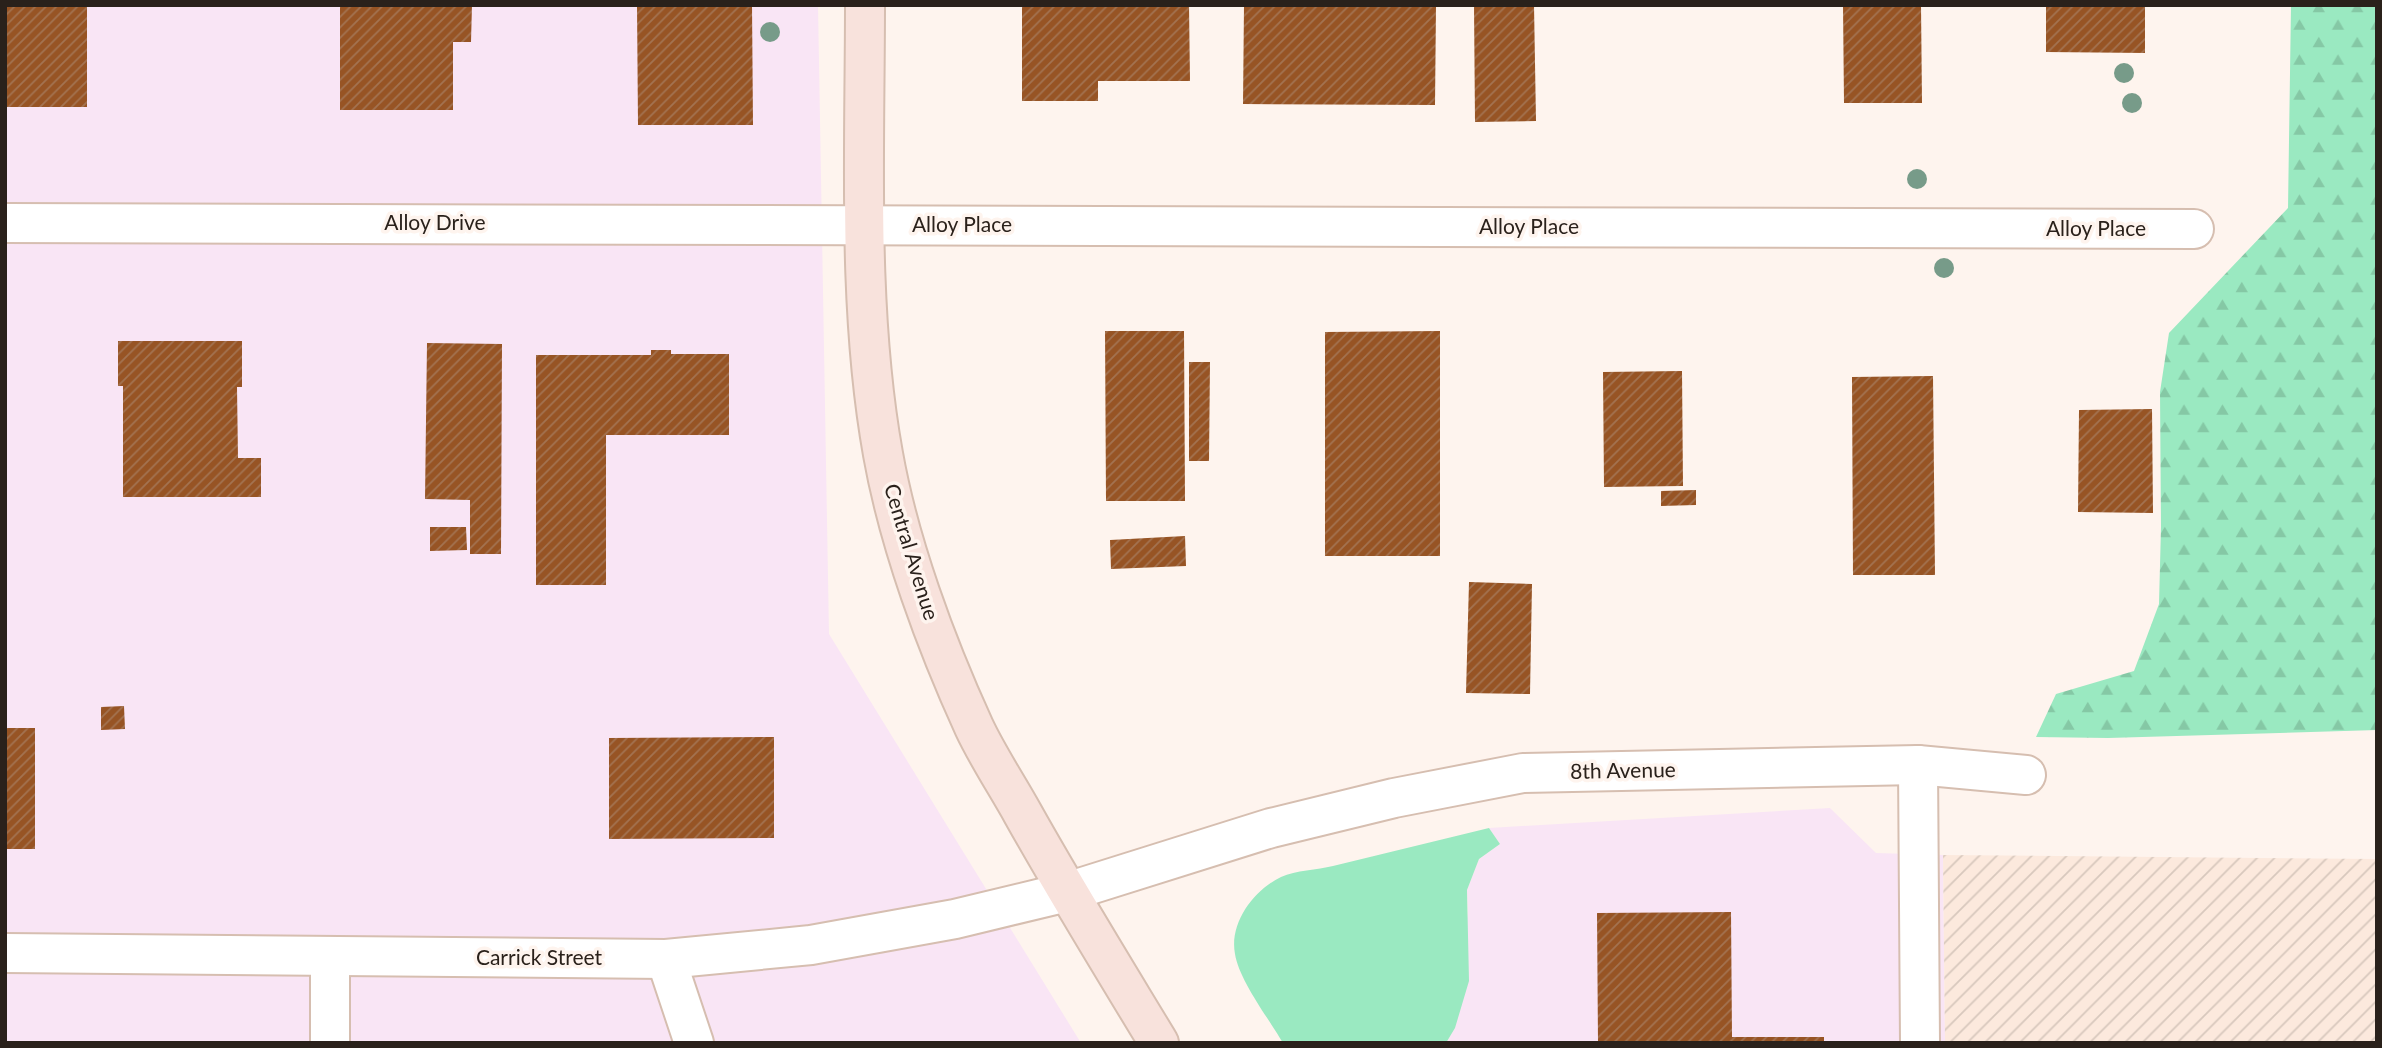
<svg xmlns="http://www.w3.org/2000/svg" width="2382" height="1048" font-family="Lato,sans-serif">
<defs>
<pattern id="industrial-furrows" width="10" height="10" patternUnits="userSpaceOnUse" patternTransform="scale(1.75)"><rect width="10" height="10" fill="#fce9dd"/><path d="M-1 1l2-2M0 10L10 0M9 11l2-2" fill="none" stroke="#d8c8bd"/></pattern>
<pattern id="forest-firs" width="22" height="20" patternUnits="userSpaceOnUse" patternTransform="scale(1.75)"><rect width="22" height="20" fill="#9ae9c1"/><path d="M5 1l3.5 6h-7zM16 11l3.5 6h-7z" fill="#85c8a5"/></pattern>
<pattern id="building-hatch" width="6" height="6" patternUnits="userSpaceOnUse" patternTransform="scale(1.75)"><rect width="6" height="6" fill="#975424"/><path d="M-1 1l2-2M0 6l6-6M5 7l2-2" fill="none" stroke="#a37351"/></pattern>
</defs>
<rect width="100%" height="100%" fill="#fef4ee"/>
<!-- commercial -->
<g fill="#f9e5f5">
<polygon points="5,5 818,5 829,634 1081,1043 5,1043"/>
<polygon points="1830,808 1876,853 1943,855 1945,1043 1446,1043 1455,1028 1468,911 1467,890 1479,859 1500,844 1489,828"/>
</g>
<!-- industrial -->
<polygon fill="url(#industrial-furrows)" points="1943,855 2377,859 2377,1043 1945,1043"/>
<!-- green -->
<path fill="#9ae9c1" d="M 1489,828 L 1500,844 L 1479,859 L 1467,890 L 1469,981 L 1455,1028 L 1446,1043 L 1283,1043 C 1269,1019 1239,980 1235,954 C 1229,923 1254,890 1281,877 C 1296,870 1317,870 1333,866 C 1385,853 1437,841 1489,828 Z"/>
<!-- forest -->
<polygon fill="url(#forest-firs)" points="2291,5 2377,5 2377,730 2108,738 2036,737 2056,694 2134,671 2159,604 2161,527 2160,392 2169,333 2288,208"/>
<!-- building -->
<g fill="url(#building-hatch)">
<rect x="5" y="5" width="82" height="102"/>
<polygon points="340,5 472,5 471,42 453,42 453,110 340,110"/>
<polygon points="637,5 752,5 753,125 638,125"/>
<polygon points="1022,5 1189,5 1190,81 1098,81 1098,101 1022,101"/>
<polygon points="1244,5 1436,5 1435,105 1243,104"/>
<polygon points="1474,5 1534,5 1536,121 1475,122"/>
<polygon points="1843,5 1921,5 1922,103 1844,103"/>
<polygon points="2046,5 2145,5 2145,53 2046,52"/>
<polygon points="1105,331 1184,331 1185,501 1106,501"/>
<polygon points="1440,331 1440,556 1325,556 1325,332"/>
<polygon points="118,341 242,341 242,387 237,387 238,458 261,458 261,497 123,497 123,386 118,386"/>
<polygon points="427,343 502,344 501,554 470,554 470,500 425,499"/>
<polygon points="651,350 671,350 671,354 729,354 729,435 606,435 606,585 536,585 536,355 651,355"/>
<polygon points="1189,362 1210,362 1209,461 1189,461"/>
<polygon points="1682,371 1683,486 1604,487 1603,372"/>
<polygon points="1933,376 1935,575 1853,575 1852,377"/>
<polygon points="2152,409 2153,513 2078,512 2079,410"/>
<polygon points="1696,490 1696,505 1661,506 1661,491"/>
<polygon points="430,527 466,527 467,550 430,551"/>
<polygon points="1185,536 1186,566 1111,569 1110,540"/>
<polygon points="1469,582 1532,584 1530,694 1466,693"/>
<polygon points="124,706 125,729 101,730 101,707"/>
<rect x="5" y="728" width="30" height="121"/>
<polygon points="774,737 774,838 609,839 609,738"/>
<polygon points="1731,912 1732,1037 1824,1037 1824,1043 1598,1043 1597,913"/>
</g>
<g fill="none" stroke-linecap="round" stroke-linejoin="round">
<!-- minor casing -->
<g stroke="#d6beb0" stroke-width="42">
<g id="minor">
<polyline points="5,223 2194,229"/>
<polyline points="1918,765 1920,1043"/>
<polyline points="1067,892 1271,828 1394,798 1523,773 1918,765 2026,775"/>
<polyline points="666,959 694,1043"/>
</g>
</g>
<!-- tertiary casing -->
<g stroke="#d6beb0" stroke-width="42">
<g id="tertiary">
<polyline points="5,953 666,959 811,945 955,919 1067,892"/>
<polyline points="330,957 330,1043"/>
</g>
</g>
<!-- secondary casing -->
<g stroke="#d6beb0" stroke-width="42">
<path id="secondary" d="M 865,5 C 865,151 857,310 883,454 C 899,544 936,644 974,727 C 988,757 1007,785 1023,814 C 1066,891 1113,967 1159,1043"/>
</g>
<!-- minor -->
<use href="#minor" stroke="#fff" stroke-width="38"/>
<!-- tertiary -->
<use href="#tertiary" stroke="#fff" stroke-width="38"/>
<!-- secondary -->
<use href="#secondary" stroke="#f8e2dc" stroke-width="38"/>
</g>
<!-- trees -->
<g fill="#779b89">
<circle cx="770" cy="32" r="10"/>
<circle cx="2124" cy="73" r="10"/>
<circle cx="2132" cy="103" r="10"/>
<circle cx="1917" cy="179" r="10"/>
<circle cx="1944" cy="268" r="10"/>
</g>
<g text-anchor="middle" stroke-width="7" stroke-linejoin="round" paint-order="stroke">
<!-- street labels -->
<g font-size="21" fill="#2a211b" stroke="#fef4ee">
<text x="435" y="230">Alloy Drive</text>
<text x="962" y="232">Alloy Place</text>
<text x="1529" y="234">Alloy Place</text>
<text x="2096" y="236">Alloy Place</text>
<text transform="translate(911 552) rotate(73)" y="7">Central Avenue</text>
<text transform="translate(1623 771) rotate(-1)" y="7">8th Avenue</text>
<text x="539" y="965">Carrick Street</text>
</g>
</g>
<!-- border -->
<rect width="2382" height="1048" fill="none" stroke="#2a211b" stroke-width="14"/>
</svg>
